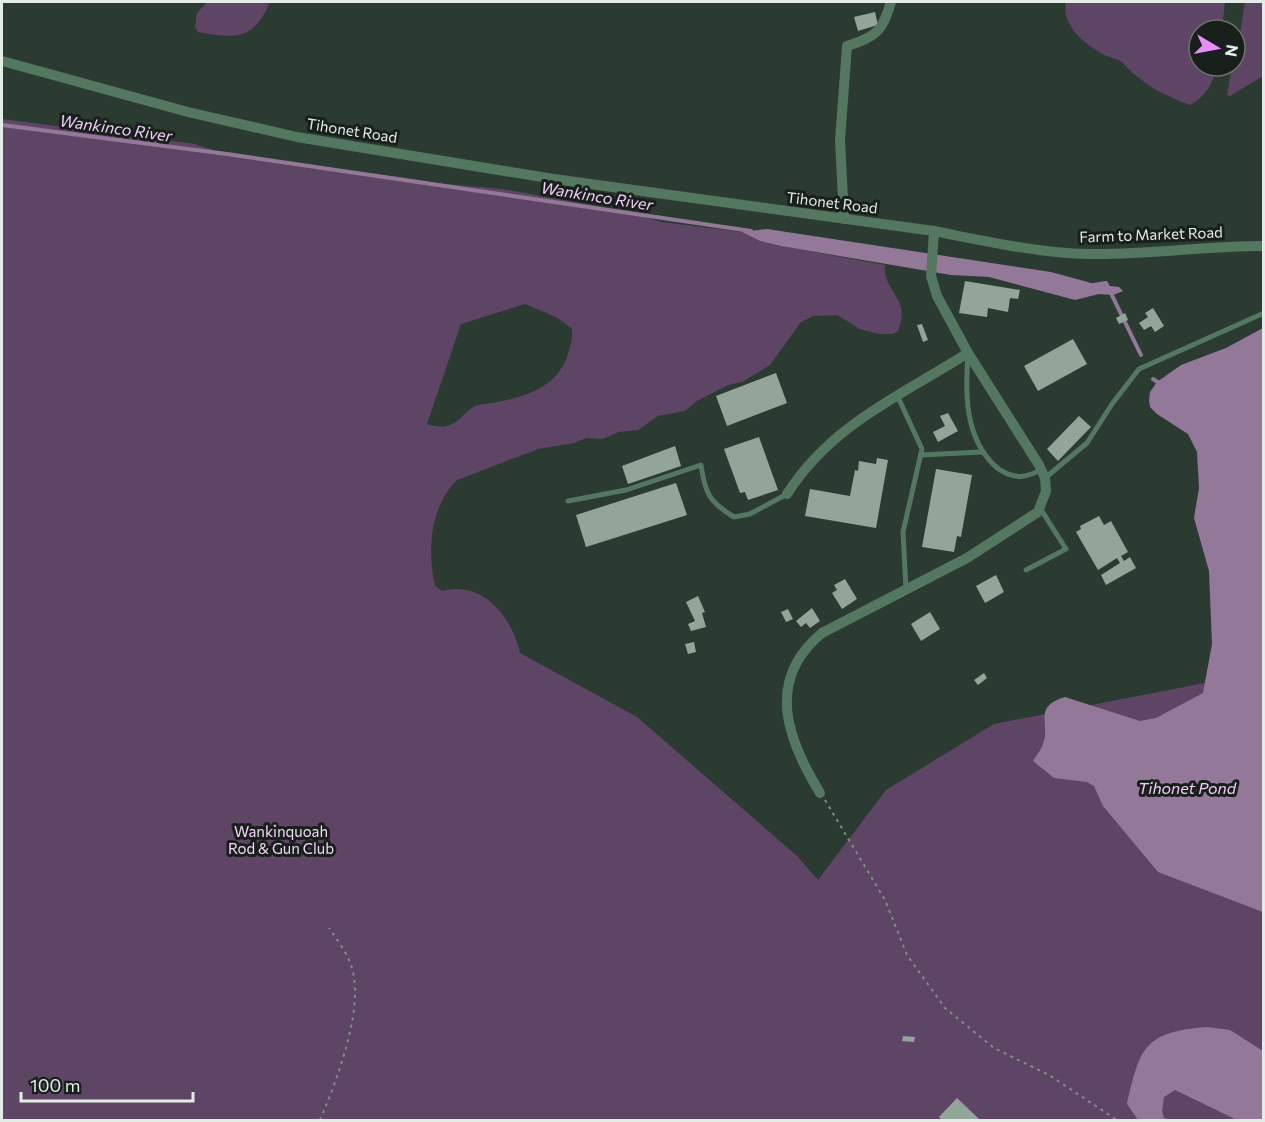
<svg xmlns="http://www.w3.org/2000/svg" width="1265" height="1122" font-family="Commissioner,sans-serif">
<rect width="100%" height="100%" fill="#2b3b31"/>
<!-- green -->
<g fill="#5f4565" fill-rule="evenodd">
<path d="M 207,2 L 270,2 C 254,40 236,39 198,32 L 195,27 L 197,13 Z"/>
<path d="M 1066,2 L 1225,2 L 1222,30 L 1199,30 L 1199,66 L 1216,66 C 1214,82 1206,97 1190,105 C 1164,95 1143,85 1124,64 C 1119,58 1106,57 1099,52 C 1082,42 1061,23 1066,2 Z"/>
<polygon points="1245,2 1263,2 1263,76 1230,96 1227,95 1232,66 1235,66"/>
<path d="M 2,119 L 195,144 L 228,155 L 353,173 L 371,173 L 446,184 L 502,189 L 614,209 L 662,222 L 742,232 L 760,241 L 781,246 L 885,265 C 882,291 912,298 898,331 L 892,334 L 879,334 L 860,329 L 837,315 L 813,316 L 801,322 L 770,365 L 742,382 L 728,385 L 697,401 L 685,411 L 658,416 L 638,430 L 619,432 L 602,439 L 586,438 L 574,443 L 538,449 L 457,480 C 430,507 427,550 435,586 L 442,591 C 483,580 512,617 520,653 L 637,717 L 797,856 L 818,880 L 886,790 L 994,724 L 1225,679 L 1263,657 L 1263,1120 L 2,1120 ZM 525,304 L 556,317 L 571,328 C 574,335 571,343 569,350 C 559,392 517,399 479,405 C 462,408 459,435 427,424 L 461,324 Z"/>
</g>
<!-- water -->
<g fill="#94789a">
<polygon points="767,229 1051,272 1095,284 1119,287 1123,291 1113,295 1099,294 1075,300 989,277 951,275 781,246 760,241 742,232"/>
<path d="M 1263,328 L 1263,912 L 1158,872 L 1103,806 L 1094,786 L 1087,782 L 1054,778 L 1033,761 C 1036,756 1041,750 1043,744 C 1051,723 1032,707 1065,697 L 1140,721 L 1156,718 L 1203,693 L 1212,644 L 1209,571 L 1194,518 L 1199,488 L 1197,452 L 1188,434 L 1157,414 L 1150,407 L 1149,400 L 1150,392 L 1157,382 L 1181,365 L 1226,348 Z"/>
<path d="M 1207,1027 L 1230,1030 L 1263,1051 L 1263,1120 L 1237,1120 L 1175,1090 L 1164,1097 L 1162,1111 L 1164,1118 L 1171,1120 L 1138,1120 L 1127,1104 C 1140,1046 1145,1032 1207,1027 Z"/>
</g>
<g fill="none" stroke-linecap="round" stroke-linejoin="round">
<!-- stream -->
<g stroke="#94789a" stroke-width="4">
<polyline points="2,125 227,154 751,231"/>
<polyline points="1094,285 1106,283 1141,355"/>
<polyline points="1153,379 1162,385"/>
</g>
</g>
<!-- building -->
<g fill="#93a599">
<polygon points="875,12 878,25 858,31 854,17"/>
<polygon points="965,281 1020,290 1018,299 1010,298 1008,312 988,308 987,317 959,313"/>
<polygon points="1153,308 1164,326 1155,332 1151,326 1144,330 1139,323 1148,317 1145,313"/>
<polygon points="1125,313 1128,320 1119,324 1116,318"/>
<polygon points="922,324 928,340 923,342 917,325"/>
<polygon points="1073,339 1087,364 1038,391 1024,366"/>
<polygon points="776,373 787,403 727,426 716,396"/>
<polygon points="948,413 958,431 938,442 933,432 945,426 940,416"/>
<polygon points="1079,416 1091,427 1058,461 1047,449"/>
<polygon points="759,437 778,490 748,500 745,492 740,493 724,449"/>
<polygon points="675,446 681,466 628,484 622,466"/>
<polygon points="877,458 888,460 876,528 805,516 810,489 850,496 855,470 858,471 859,461 876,464"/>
<polygon points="936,469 972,475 961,537 957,536 954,552 922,547"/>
<polygon points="676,483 687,515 586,547 576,515"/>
<polygon points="1099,516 1104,525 1111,521 1128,552 1121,556 1124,561 1130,557 1136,568 1106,585 1101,575 1120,563 1117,558 1098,570 1076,532 1081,529 1080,526"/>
<polygon points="996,575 1004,592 985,603 976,586"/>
<polygon points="845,579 857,599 842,609 832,593 837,590 834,585"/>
<polygon points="698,596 705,612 702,613 706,627 691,631 688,624 695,621 686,602"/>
<polygon points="812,608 820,621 810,628 806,623 801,627 796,621"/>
<polygon points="788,609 793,619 786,622 781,612"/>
<polygon points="930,612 940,629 921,641 911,624"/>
<polygon points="694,642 696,652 688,654 685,644"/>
<polygon points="984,673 987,678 978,685 974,680"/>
<polygon points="903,1036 915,1037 914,1042 902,1041"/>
<polygon points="957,1098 980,1120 942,1120 939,1117"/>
</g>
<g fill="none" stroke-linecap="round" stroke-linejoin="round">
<!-- path -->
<g stroke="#808d84" stroke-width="2" stroke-dasharray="3 4.5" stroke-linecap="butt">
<polyline points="825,800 885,900 907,955 945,1008 994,1048 1049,1075 1117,1120"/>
<path d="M 320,1120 C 337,1080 368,1001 349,960 C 344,949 336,938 329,928"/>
</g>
<!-- lane -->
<g stroke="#537761" stroke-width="5">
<path d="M 968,355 C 965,393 965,437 994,465 C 1001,472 1013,478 1024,476 C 1030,475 1036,472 1041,470"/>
<polyline points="897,395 922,449 903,532 906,589"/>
<polyline points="921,455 981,452"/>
<polyline points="1045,478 1087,443 1112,404 1139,369 1264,313"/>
<path d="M 568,501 L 626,490 L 701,465 C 705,493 709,502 734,517 L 750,514 L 787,494"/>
<polyline points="1026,570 1066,549 1040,508"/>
</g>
<!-- street -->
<g stroke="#537761" stroke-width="10">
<path d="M 2,61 L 188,112 L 297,137 L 554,179 L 934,231 L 931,276 L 937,296 L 968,353 L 1039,465 L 1045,478 L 1046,491 L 1038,512 L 967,558 L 822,633 C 765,680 787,739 820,793"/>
<path d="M 844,219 L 840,140 L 847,46 C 877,36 882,32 891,2"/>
<path d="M 934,231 C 985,241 1037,253 1089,254 C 1147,255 1205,246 1264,246"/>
<path d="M 787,494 C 832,424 900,396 968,353"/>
</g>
</g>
<g text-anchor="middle" stroke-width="6" stroke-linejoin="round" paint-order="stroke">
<!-- street labels -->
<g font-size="15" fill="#e3ece6" stroke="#19201c">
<text transform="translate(352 131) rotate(9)" y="5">Tihonet Road</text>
<text transform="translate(832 203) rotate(7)" y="5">Tihonet Road</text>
<text transform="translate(1151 235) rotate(-2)" y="5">Farm to Market Road</text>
</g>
<!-- park labels -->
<g font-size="15" fill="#f3d7f9" stroke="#19201c">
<text x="281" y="837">Wankinquoah<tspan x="281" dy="17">Rod &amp; Gun Club</tspan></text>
</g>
<!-- water labels -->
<g font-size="16" font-style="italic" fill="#f3cefb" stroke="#19201c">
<text transform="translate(116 128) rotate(8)" y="6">Wankinco River</text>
<text transform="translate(597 196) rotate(9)" y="6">Wankinco River</text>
<text x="1187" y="794">Tihonet Pond</text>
</g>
</g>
<!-- border -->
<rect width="1265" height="1122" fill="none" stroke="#e3ece6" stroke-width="6"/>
<!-- north arrow -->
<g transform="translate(1217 48) rotate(100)"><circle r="28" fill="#19201c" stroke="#6a726d" stroke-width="1.5"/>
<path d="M0-4.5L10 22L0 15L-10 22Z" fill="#e98dfe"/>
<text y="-9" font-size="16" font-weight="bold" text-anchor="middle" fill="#e3ece6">N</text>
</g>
<!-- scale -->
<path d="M21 1092v9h172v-9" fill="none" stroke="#e3ece6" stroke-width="3"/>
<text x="30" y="1092" font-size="18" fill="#e3ece6" stroke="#19201c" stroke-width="4.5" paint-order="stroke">100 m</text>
</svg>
